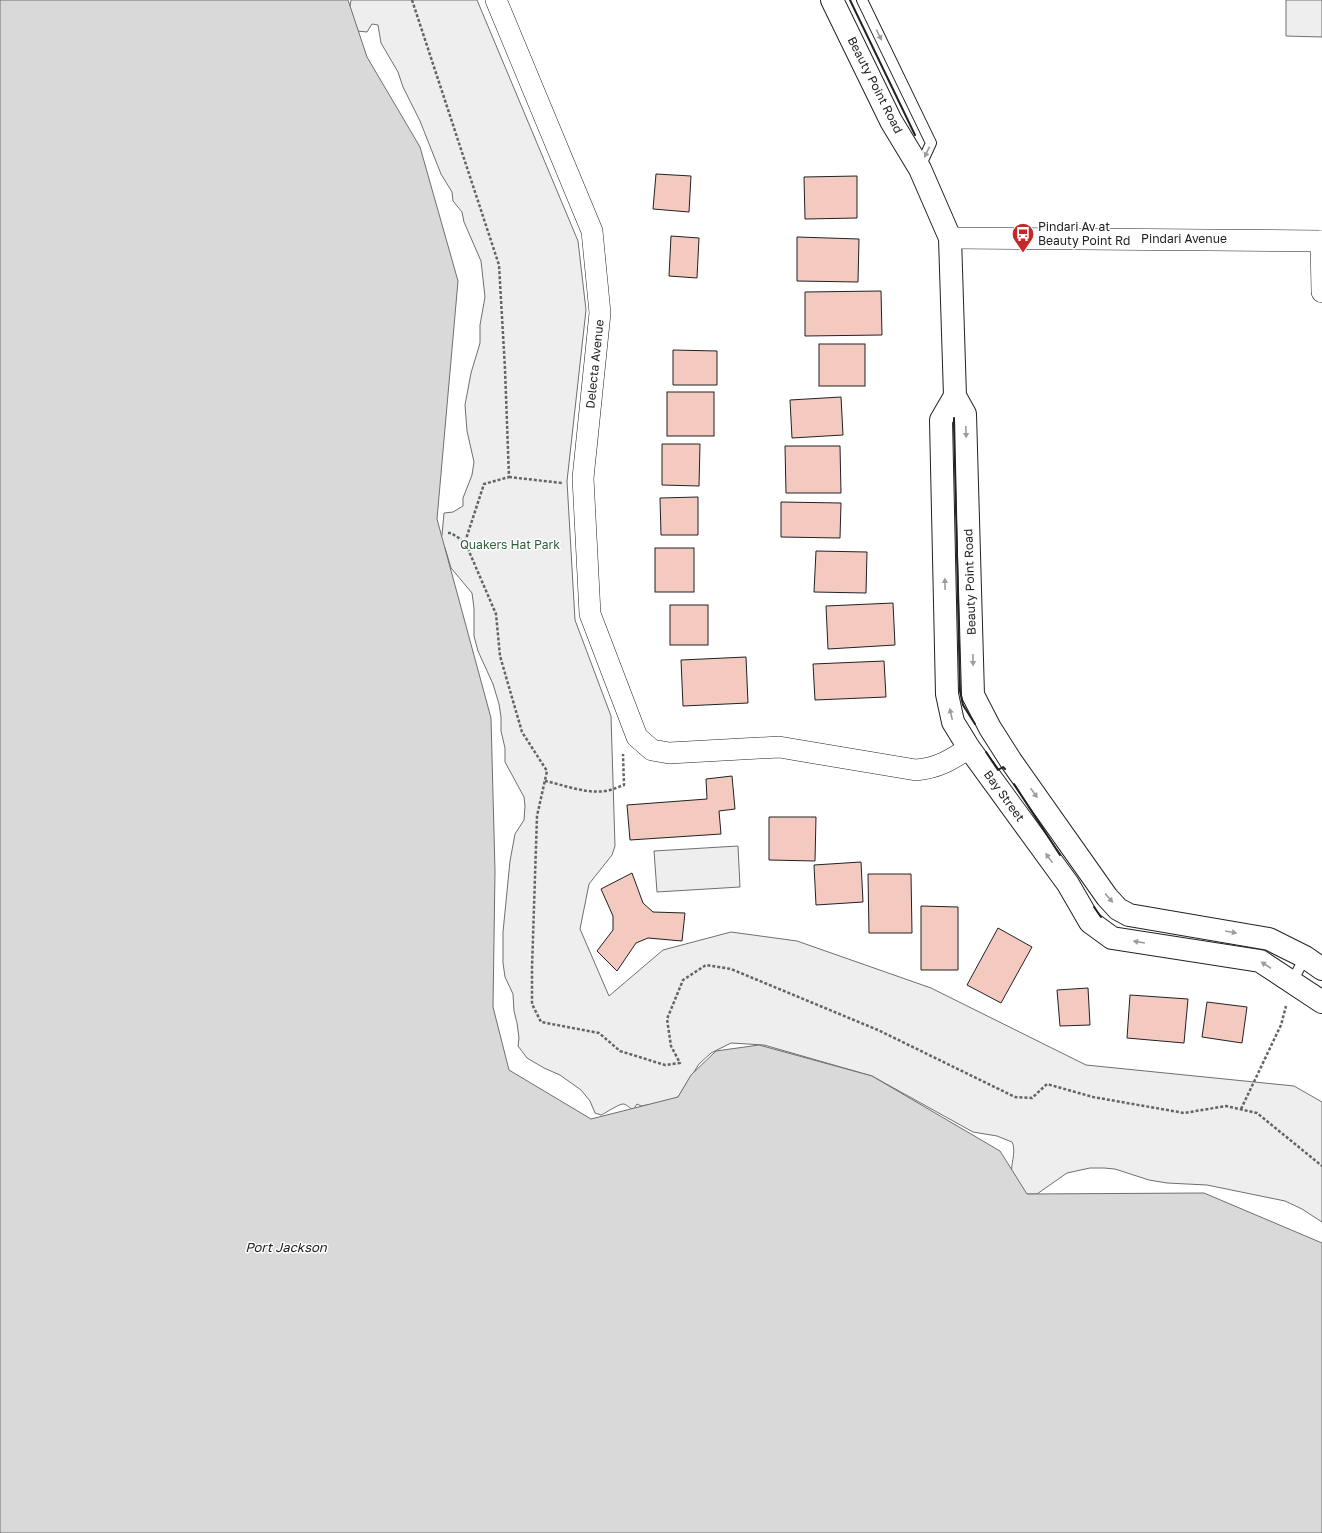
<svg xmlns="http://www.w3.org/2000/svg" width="1322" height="1533" font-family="'Golos Text',sans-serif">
<rect width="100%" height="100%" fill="#fff"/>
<!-- green -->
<g fill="#eee" stroke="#6f6f6f">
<path d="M 351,0 L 477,0 L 578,241 L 586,310 L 567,481 L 575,620 L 611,716 L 615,846 L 612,855 L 589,884 L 580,929 L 609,996 L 663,950 L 731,932 L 797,941 L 931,988 L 1086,1065 L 1294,1086 L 1322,1102 L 1322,1222 L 1302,1209 L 1285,1201 L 1207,1185 L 1167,1183 L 1149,1180 L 1115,1169 L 1104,1168 L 1090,1168 L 1067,1173 L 1037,1194 L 1027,1194 C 1023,1191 1018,1187 1015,1183 C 1006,1171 1018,1154 1012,1142 L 997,1136 L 973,1132 L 872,1076 L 764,1045 L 731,1043 L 711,1053 L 699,1064 L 678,1097 L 665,1102 L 641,1106 L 637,1104 L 633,1110 C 630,1108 627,1105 624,1104 C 620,1103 606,1113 601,1115 L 595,1113 L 590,1101 L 581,1090 L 560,1075 L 544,1068 L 527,1058 L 518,1046 L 519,1038 L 517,1023 L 514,1011 L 513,994 L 505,977 L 503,963 L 503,932 L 510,861 L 515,834 L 524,820 L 525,806 L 524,797 L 505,762 L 505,748 L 501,731 L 501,717 L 499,704 L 493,684 L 478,651 L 474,636 L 474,608 L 472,593 L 451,568 L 445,548 L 439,540 L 442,535 L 444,513 L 453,512 L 463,506 L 463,498 L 472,475 L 474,462 L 467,431 L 465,405 L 471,373 L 480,343 L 480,325 L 485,297 L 481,261 L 464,222 L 462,212 L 453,201 L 452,192 L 441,174 L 420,121 L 403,87 L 398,72 L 381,43 L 378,25 L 372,24 L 367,32 L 357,31 L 349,12 Z"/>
<polygon points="1286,0 1322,0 1322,37 1286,36"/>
<polygon points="738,846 740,887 657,892 654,851"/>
</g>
<!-- water -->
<polygon fill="#d9d9d9" stroke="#6f6f6f" points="0,0 348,0 367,57 420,147 458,281 437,519 491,718 495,871 493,1007 509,1070 591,1119 678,1097 691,1075 716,1051 759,1045 872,1076 1000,1151 1027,1194 1204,1193 1322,1243 1322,1533 0,1533"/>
<!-- building -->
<g fill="#f3c9c0" stroke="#222">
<polygon points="656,174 691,176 689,212 653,209"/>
<polygon points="857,176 857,218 805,219 804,177"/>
<polygon points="671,236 699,238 697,278 669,276"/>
<polygon points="797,237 859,239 858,282 797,281"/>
<polygon points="881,291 882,335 805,336 805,292"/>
<rect x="819" y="344" width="46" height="42"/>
<polygon points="673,350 717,351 717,385 673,385"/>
<rect x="667" y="392" width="47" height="44"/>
<polygon points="841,397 843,435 792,438 790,400"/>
<polygon points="662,444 700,444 699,486 662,485"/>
<polygon points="785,446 840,446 841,493 786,493"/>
<polygon points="698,497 698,535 661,535 660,498"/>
<polygon points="781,502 841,503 840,538 781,537"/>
<rect x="655" y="548" width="39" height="44"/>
<polygon points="816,551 867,552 866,593 814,592"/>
<polygon points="893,603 895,645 828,649 826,606"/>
<rect x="670" y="605" width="38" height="40"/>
<polygon points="746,657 748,703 683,706 681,660"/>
<polygon points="884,661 886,697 815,700 813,664"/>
<polygon points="732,776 735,809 719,811 721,834 630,840 627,805 707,799 706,779"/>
<polygon points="769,817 816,817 815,861 769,860"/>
<polygon points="861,862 863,902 816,905 814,865"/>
<polygon points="632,873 643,903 653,912 685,913 682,941 648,938 636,943 617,971 597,951 613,930 613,916 601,889"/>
<polygon points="868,874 911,874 912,933 869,933"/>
<polygon points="921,906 958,907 958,970 921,970"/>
<polygon points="998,928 1032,947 1001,1003 967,985"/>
<polygon points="1088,988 1090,1025 1060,1026 1057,990"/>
<polygon points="1130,995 1188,999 1184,1043 1127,1038"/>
<polygon points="1207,1002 1247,1007 1242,1043 1202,1037"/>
</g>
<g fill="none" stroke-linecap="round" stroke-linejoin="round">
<!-- lane casing -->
<g stroke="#222" stroke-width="12">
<g id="lane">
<polyline points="862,0 931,143 920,167"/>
<polyline points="1292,982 1305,957"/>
</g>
</g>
<!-- street casing -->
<g stroke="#222" stroke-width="22">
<g id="street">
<path d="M 496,0 L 592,231 L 600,313 L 583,478 L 590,614 L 637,737 L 652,750 L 669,753 L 779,747 L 916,770 C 938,768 951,760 969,748"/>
<polyline points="950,238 1322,241"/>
<polyline points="1321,241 1322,292"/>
</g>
</g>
<!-- secondary casing -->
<g stroke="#222" stroke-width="24">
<g id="secondary">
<polyline points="832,0 891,121 920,169 950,238 955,396 965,414 973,695 990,728 1011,761 1107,897 1118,909 1129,915 1269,939 1305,957 1322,969"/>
<polyline points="955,396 941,420 947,694 953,722 969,748 1068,884 1090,922 1112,938 1260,961 1322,1002"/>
</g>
</g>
<!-- path -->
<g stroke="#646464" stroke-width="2.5" stroke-dasharray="3 2" stroke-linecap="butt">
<polyline points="412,0 499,265 505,369 509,477 484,484 465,542 496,614 500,656 522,732 547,771 537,816 532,968 532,1004 541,1022 599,1033 620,1051 665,1065 680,1063 671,1046 667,1019 683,980 706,965 731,969 878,1030 1015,1097 1032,1098 1047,1084 1093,1097 1184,1113 1226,1106 1257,1113 1322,1166"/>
<polyline points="509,477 562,483"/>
<polyline points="448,533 451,533 465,542"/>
<path d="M 545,781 C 564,785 586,794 605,791 C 612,790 618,787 624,785 L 623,754"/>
<polyline points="1241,1109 1281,1025 1286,1006"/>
</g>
<!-- lane -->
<use href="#lane" stroke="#fff" stroke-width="10"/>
<!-- street -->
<use href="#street" stroke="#fff" stroke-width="21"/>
<!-- secondary -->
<use href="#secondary" stroke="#fff" stroke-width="22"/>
<!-- wall -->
<g stroke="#222" stroke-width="2">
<polyline points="850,0 915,135"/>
<polyline points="954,418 960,691 963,705 975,724"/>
<polyline points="986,752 998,770 1003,767 1005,769"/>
<polyline points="1014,784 1060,855"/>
<polyline points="1094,907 1101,917"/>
</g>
</g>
<!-- one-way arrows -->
<defs><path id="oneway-solid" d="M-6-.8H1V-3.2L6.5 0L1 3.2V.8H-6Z"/></defs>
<g fill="#9c9c9c">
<use href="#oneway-solid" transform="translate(879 35) rotate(64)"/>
<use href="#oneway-solid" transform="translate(927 152) rotate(115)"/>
<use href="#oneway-solid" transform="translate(966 432) rotate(88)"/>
<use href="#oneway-solid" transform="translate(945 584) rotate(-91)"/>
<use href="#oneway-solid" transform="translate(973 660) rotate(89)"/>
<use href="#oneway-solid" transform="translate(951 714) rotate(-103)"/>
<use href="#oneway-solid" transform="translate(1034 793) rotate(55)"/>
<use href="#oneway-solid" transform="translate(1049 858) rotate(-126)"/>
<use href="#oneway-solid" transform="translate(1109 898) rotate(49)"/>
<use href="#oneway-solid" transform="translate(1231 932) rotate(10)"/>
<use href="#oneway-solid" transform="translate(1139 942) rotate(-171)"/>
<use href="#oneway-solid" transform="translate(1266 965) rotate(-147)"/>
</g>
<!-- icons -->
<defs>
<g id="bus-pin" transform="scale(1.15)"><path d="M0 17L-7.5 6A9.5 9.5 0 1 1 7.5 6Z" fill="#c62828" stroke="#fff"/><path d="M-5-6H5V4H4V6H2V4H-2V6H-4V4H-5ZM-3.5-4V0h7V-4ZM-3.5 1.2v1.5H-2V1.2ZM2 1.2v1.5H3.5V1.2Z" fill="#fff"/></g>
</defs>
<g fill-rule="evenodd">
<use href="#bus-pin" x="1023" y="234"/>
</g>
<g text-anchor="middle" stroke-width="3" stroke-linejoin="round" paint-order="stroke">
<!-- street labels -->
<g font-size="12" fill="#222" stroke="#fff">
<text transform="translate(875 85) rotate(63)" y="4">Beauty Point Road</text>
<text x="1184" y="243">Pindari Avenue</text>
<text transform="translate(595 364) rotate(-84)" y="4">Delecta Avenue</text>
<text transform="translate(970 582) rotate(-92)" y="4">Beauty Point Road</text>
<text transform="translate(1004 796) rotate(54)" y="4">Bay Street</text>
</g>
<!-- poi labels -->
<g font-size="12" fill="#222" stroke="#fff" text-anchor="start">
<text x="1038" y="231">Pindari Av at<tspan x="1038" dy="14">Beauty Point Rd</tspan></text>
</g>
<!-- park labels -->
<g font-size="12" fill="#2f5e38" stroke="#fff">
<text x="510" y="549">Quakers Hat Park</text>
</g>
<!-- water labels -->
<g font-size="13" font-style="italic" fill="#222" stroke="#fff">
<text x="286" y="1252">Port Jackson</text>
</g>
</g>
</svg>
